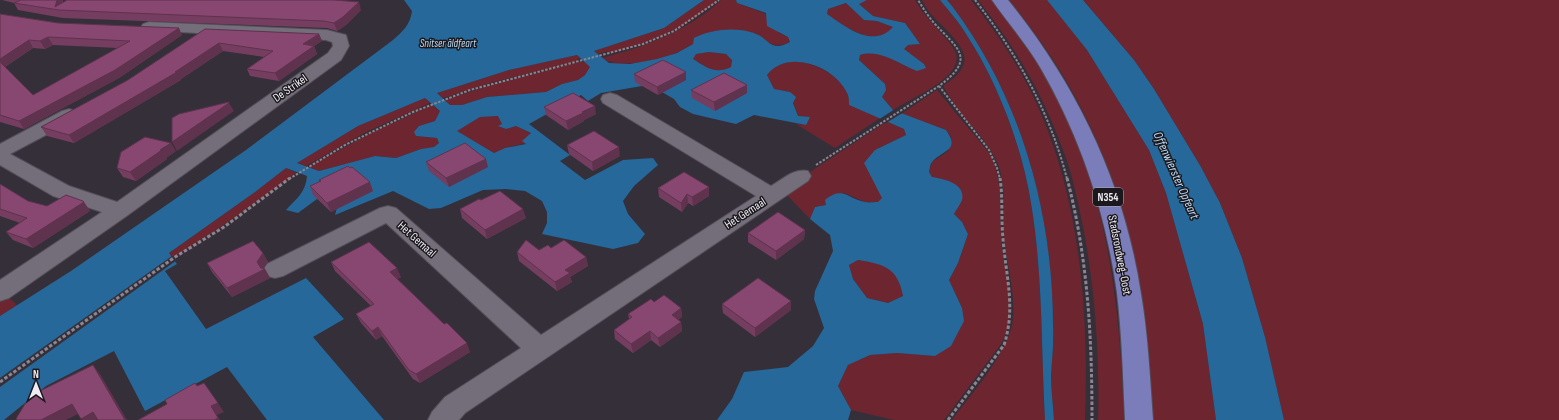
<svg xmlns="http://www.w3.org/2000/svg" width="1559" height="420" font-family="'Sofia Sans Condensed',sans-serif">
<rect width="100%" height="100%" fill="#352f3a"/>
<!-- green -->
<g fill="#6d262f">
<path d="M 704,0 L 717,0 C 690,27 645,44 609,53 L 608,51 L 598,54 L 594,51 L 664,28 Z"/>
<path d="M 721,0 L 736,0 L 737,3 L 766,14 L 779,33 L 788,37 L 790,42 C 776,49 767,43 756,33 C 736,37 714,38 695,43 C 688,45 683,51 676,53 C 657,60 619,70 602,58 C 639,49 692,29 721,0 Z"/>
<path d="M 867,0 L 915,0 C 924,16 936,27 948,41 C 953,47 959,55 956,63 C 949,84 909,99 893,110 L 882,97 L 885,84 L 859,60 L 860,55 L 868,53 L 878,54 L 893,59 L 907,67 L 924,64 L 903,49 L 908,45 L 920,44 L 905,23 L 873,16 L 858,3 Z"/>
<path d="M 922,0 L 940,0 C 949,11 959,22 966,34 C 997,81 1022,147 1031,203 C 1043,274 1041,347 1045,420 L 952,420 C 971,394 1012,349 1013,317 C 1015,290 1007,265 1004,239 C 1002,212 1008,182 995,158 C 986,140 970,125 958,109 C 953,102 948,94 943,86 C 951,80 961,74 964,63 C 969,47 940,25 930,13 C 927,9 924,4 922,0 Z"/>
<path d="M 947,0 L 971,0 C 992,27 1012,55 1028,86 C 1080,187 1089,308 1085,420 L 1054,420 C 1053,405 1051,390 1051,375 C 1052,358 1054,342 1053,326 C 1052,208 1020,93 947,0 Z"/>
<path d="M 978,0 L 992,0 C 1001,10 1008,21 1016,32 C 1102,149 1119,278 1124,420 L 1098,420 C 1100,348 1094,273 1078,203 C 1074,185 1070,167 1063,150 C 1043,95 1015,46 978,0 Z"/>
<path d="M 1009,0 L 1047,0 L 1087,50 L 1149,150 L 1166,193 L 1203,324 L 1216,420 L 1153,420 C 1149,365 1143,312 1132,257 C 1129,242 1127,225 1122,210 C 1098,130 1062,64 1009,0 Z"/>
<polygon points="1083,0 1559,0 1559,420 1284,420 1265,337 1242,258 1220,203 1201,167 1154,89 1134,60"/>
<path d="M 846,3 L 864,20 L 877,21 L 894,27 C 873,49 847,27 827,15 L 828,9 Z"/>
<path d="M 709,52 L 726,54 L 732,60 L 731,67 C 715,75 706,67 693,59 L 695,54 Z"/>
<polygon points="577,55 580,58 577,59 578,61 490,83 443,98 437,93 509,70"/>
<path d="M 795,61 C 815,63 838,74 847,93 C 849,96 849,101 849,105 L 880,118 L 835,148 L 796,124 L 806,125 L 798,116 L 790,92 L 774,89 L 767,75 C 774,65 783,63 795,61 Z"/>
<polygon points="579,62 585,62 591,67 585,75 578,80 562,84 546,92 487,97 462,105 450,105 445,100 491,85"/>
<path d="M 937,90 C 950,106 963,122 976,137 C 981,144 989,151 992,159 C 1003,183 1000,211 1001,237 C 1003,273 1020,310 1001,344 L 944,420 L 894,420 L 851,410 L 838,386 L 848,365 L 870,355 L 897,353 L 935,356 L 962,308 L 949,280 L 958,263 L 968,234 L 962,222 L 954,214 L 962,199 L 944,180 L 932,177 L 929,172 L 932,162 L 948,151 L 951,137 L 946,130 L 901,114 Z"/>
<polygon points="425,98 430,103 366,132 306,166 297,163 358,126"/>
<polygon points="432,105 440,111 435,121 419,126 416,136 437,138 439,143 434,147 421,149 396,158 375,156 319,171 309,167 369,134"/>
<polygon points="498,116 502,124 499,126 506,129 516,126 532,134 523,141 526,143 505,148 494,153 456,131 480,117"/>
<polygon points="888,122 904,129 906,135 875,150 882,199 878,202 865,202 844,193 826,205 815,207 810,219 786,194 807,177 810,172 883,124"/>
<polygon points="286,168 296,173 222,226 174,257 168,254 255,192"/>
<path d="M 858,260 C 873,262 892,265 899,281 C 901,285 902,292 903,296 L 888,303 L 867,298 L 853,279 L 849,265 Z"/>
<polygon points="7,296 17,305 0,316 0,300"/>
</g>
<!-- water -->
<g fill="#266899" fill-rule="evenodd">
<path d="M 404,0 L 704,0 L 664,28 L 594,51 L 609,63 L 630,64 L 657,59 L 677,53 L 693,44 L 694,38 C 712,29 735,27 754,33 C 769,38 770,53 790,42 L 788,37 L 767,26 L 766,13 L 737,3 L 736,0 L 867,0 L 859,4 L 873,16 L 905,23 L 920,44 L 908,45 L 904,49 L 924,64 L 926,68 L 917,71 C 898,64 881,49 860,55 L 859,60 L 885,84 L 886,90 L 882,97 L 893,110 L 946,130 C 961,151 942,150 932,162 C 930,164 930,169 929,172 L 932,177 C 943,179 966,183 962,200 C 960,205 956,210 954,214 L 962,222 L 968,234 L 958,263 L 949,280 L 962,308 L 964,321 L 951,346 L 935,356 L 897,353 L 870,355 L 848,365 L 838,386 L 851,410 L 848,420 L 717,420 L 732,399 L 744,372 L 788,367 L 813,346 L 824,328 L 814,299 L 815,291 L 833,251 L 830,235 L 810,219 L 815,207 L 826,205 L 825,200 C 843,185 848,199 865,202 C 869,203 874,202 878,202 L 882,198 L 864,163 L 875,150 L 906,135 L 904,129 L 849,105 C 849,102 849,96 847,93 C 835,66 787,48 767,75 L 774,89 L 790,92 L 796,97 L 793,103 L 798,116 L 810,117 L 806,125 L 754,115 L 736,124 L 693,114 L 680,107 L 674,99 L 655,88 L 642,86 L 601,93 L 588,101 L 581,95 L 529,124 L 570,155 L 560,161 L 585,180 L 623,160 L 653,158 L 658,165 L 634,186 L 623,201 L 628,214 L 645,234 L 638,243 L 613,249 L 542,234 L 547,223 L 547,212 L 542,201 L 525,191 L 506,189 L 483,190 L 441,208 L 429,209 L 393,191 L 335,215 L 338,204 L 317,199 L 298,213 L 286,210 C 296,199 306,192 307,176 L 286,168 L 255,192 L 169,253 L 177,264 L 165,271 L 206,329 L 306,278 L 344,319 L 313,337 L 384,420 L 267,420 L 227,367 L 145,411 L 114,351 L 46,386 L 4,420 L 0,420 L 0,316 L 71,271 L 246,150 L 393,40 C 403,31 410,25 412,11 ZM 846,3 L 864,20 L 877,21 L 893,27 C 873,49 846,27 827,14 L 828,9 ZM 709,52 L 726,54 L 732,60 L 731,67 C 715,75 706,67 693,59 L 696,54 ZM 577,55 L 590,67 L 585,75 L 578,80 L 562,84 L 546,92 L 487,97 L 462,105 L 450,105 L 437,93 L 509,70 ZM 425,98 L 440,111 L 435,121 L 419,126 L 414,132 L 416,136 L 437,138 L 439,143 L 434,147 L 421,149 L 396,158 L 375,156 L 319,171 L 297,163 L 358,126 ZM 498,116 L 502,124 L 498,126 L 506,129 L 516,126 L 531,133 L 522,141 L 526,144 L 505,148 L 494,153 L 457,131 L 480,117 ZM 858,260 C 884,264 898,268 903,296 L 888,303 L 867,298 L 853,279 L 849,265 Z"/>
<path d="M 940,0 L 947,0 L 952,6 C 1021,97 1053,213 1053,326 C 1054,342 1052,359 1051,375 C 1051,390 1053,405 1054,420 L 1045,420 C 1041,347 1043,275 1031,203 C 1022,146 997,81 966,34 C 959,22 949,11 940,0 Z"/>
<polygon points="1047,0 1083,0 1134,60 1154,89 1201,167 1220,203 1242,258 1265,337 1284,420 1216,420 1203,324 1166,193 1149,150 1087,50"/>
</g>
<!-- pier -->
<g fill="#352f3a">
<polygon points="895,109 904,112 886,123 878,120"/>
<polygon points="172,256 177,260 0,387 0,378"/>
</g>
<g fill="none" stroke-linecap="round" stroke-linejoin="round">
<!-- minor casing -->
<g stroke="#534e58" stroke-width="2">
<g id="minor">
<polygon points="149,22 327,30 346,35 349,46 341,60 128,215 9,298 0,301 0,280 102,212 53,196 0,165 0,144 62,111 69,109 76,111 79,115 76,119 10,154 69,186 117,202 328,53 333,46 332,42 326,40 143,30 141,27 143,24"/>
<path d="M 610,93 L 617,95 L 771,186 C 783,179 794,168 808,171 L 811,176 L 808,181 L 465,413 L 459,420 L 428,420 L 432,412 L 445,397 L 521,348 L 386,223 L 283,276 L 275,278 L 267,276 L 263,270 L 267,264 L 380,208 L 388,206 L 396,208 L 541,335 L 756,196 L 603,103 L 601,99 L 603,95 Z"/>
</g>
</g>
<!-- major casing -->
<g stroke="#534e58" stroke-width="2">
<path id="major" d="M 992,0 L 1008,0 C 1078,87 1124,183 1141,294 C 1148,335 1150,378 1153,420 L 1125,420 C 1123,378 1122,335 1117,293 C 1106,213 1080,136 1040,67 C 1026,43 1008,23 992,0 Z"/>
</g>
<!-- path-far1 -->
<g stroke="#8a858e" stroke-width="2" stroke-dasharray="2.5 1.5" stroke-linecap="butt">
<path d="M 975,0 C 1017,54 1050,112 1067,179"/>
<polyline points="939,86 989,150 997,168 1000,179"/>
<path d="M 816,165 L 939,86 C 977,58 958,49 934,23 C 928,16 923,8 918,0"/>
<polyline points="289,179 345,145 413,112 470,90 643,44 674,31 719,0"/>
</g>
<!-- path -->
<g stroke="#8a858e" stroke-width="3" stroke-dasharray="3.5 2" stroke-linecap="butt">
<path d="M 1067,178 C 1088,258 1092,338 1092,420"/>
<polyline points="0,382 175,257 224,227 290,178"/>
<path d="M 948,420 L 1004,345 C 1016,308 1006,277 1003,239 C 1001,219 1003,198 1000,178"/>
</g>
<!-- minor -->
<use href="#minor" fill="#746d7a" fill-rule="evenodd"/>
<!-- major -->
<use href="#major" fill="#7b7dba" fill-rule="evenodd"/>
</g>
<!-- wall -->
<g fill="#753d60" fill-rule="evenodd">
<polygon points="2,0 63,0 63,3 361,10 346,25 337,31 327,28 63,18 18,10 14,3"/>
<path d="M 0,14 L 58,23 L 182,35 L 119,78 L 24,129 L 0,122 ZM 53,45 L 118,48 L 33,95 L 5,67 L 33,48 L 45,49 Z"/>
<polygon points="205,29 319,34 322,41 314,46 317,54 279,81 250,76 247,69 264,57 223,51 181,79 181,80 74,143 47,136 41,127 128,80"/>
<polygon points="634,74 686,80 658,95 635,82"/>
<polygon points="747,85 747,93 715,111 692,98 691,90"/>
<polygon points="544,107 596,114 584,120 584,121 568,130 546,115"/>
<polygon points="567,145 620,156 593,171 569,154"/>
<polygon points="176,151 166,158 167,159 136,181 123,177 117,168"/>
<polygon points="426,162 488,167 449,187 429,171"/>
<polygon points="319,180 373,191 331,212 313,195 310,186 320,181"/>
<polygon points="0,184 28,201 47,206 83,201 90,211 33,248 13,240 6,232 20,223 0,216"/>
<polygon points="709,187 709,196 693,206 688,203 682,212 659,197 658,188"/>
<polygon points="481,200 526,218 487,239 462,218 460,209"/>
<polygon points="805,230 804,239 776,260 748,242 748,233"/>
<polygon points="551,248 586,257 588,266 570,277 572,282 557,291 519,261 517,252 539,250"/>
<polygon points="263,253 268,262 263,269 265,269 270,278 232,297 212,272 207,263"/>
<polygon points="331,262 401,277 397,279 470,352 420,383 413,379 382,336 376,340 361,323 356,314 371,306 335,271"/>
<polygon points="654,302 681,308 682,317 678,320 681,322 682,331 660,347 651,340 633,353 615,339 614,330 629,319 628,314"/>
<polygon points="722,304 791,310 755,337 723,313"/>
</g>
<!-- shaded-wall -->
<g fill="#5f324e">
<polygon points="57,0 63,0 61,10 55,7"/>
<polygon points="359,2 361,10 346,25 337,31 334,23"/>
<polygon points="179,28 182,35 119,78 24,129 19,121"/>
<polygon points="319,34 322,41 314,46 317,54 279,81 275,73 303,44"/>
<polygon points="48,37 53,45 45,49 40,41"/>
<polygon points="29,40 33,48 3,68 0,64 0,59"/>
<polygon points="219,43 223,51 181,79 181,80 74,143 69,135 175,72"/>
<polygon points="686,72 686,80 658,95 657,87"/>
<polygon points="747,85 747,93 715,111 714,102"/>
<polygon points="229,103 234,111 177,151 172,142"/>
<polygon points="595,106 596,114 584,120 584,121 568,130 566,121"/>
<polygon points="171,143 176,151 166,158 167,159 136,181 130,172"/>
<polygon points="619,147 620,156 593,171 592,162"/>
<polygon points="486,159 488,167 449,187 446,178"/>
<polygon points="370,182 373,191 331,212 327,203"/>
<polygon points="709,187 709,196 693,206 692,197"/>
<polygon points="687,194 688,203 682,212 681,203"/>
<polygon points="84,202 90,211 33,248 26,239"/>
<polygon points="523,209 526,218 487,239 485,230"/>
<polygon points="805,230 804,239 776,260 776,251"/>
<polygon points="263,253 268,262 262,271 257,262"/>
<polygon points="586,257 588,266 570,277 572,282 557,291 555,282 565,270"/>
<polygon points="397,268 401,277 394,281 390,272"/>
<polygon points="265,269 270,278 232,297 227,288"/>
<polygon points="791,301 791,310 755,337 755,328"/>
<polygon points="681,308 682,317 673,324 672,315"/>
<polygon points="681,322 682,331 660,347 658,338"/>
<polygon points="378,327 382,336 376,340 372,331"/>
<polygon points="650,331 651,340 633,353 631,344"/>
<polygon points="467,343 470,352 420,383 416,374"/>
<polygon points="93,365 100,374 127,420 125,420"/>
<polygon points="218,403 224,412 217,415 220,420 214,420 211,406"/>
<polygon points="72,404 80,413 66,420 41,420"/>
<polygon points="93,412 100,420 82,420 81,419"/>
</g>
<!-- building -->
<g fill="#884770" stroke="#5f324e">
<polygon points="21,0 57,0 55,7 67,0 334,0 359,2 343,17 334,23 324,21 59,10 14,3"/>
<polygon points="0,14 58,23 179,28 115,70 19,121 0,115 0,62 33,95 130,41 48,37 40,41 29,40 0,59"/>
<polygon points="205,29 319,34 303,44 314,46 275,73 247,69 273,51 219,43 175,72 177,72 69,135 41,127 128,80"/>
<polygon points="663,60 686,72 657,87 634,74"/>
<polygon points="724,73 747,85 714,102 691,90"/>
<polygon points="573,93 595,106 582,112 583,113 566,121 544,107"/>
<polygon points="229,102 229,103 172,142 172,118 179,114"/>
<polygon points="594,131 619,147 592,162 567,145"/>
<polygon points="145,137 171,143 160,150 162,150 130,172 117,168 121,152"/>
<polygon points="465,143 486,159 446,178 426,162"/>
<polygon points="348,166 350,168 352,167 370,182 327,203 310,186 321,181 319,180"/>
<polygon points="684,172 709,187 692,197 687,194 681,203 658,188"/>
<polygon points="0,184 28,201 47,206 66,195 83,201 84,202 26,239 6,232 27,218 0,209"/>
<polygon points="500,191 523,209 485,230 460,209 479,199 481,200"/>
<polygon points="778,212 805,230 776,251 748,233"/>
<polygon points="526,240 539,250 548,245 551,248 564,240 586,257 565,270 570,273 555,282 517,252"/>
<polygon points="253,241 263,253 257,262 261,268 265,269 227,288 207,263"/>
<polygon points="369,242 397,268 390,272 444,324 447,323 467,343 416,374 409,370 378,327 372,331 356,314 374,304 331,262"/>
<polygon points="758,278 791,301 755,328 722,304"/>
<polygon points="664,295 681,308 672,315 681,322 658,338 650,331 631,344 614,330 632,317 628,314 651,299 654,302"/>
<polygon points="93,365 125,420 98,420 93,412 81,419 72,404 41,420 16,420 17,417 25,404 42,390"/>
<polygon points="195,383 197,386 204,383 218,403 211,406 218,418 214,420 138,420 167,404 165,400"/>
</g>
<g text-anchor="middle" stroke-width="3" stroke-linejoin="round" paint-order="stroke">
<!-- far-water labels -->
<g font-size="11" font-style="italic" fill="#badbf7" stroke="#1b181d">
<text x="448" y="47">Snitser âldfeart</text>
</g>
<!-- shield labels -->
<rect fill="#1b181d" stroke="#afacb3" stroke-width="1" x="1093" y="188" width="30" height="18" rx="3"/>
<g font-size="11" font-weight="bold" fill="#efebf3">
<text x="1108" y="201">N354</text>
</g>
<!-- street labels -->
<g font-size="12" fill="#efebf3" stroke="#1b181d">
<text transform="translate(290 88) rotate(-35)" y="4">De Strikel</text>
<text transform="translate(745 213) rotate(-33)" y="4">Het Gemaal</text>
<text transform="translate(417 239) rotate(42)" y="4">Het Gemaal</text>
<text transform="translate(1120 255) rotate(79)" y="4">Stadsrondweg-Oost</text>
</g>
<!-- water labels -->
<g font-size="13" font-style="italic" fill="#badbf7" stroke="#1b181d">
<text transform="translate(1177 175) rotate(66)" y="5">Offenwierster Opfeart</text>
</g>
</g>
<!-- north arrow -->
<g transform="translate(36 384)" stroke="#1b181d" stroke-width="3" paint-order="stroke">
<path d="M0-3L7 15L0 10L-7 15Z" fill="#efebf3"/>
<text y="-6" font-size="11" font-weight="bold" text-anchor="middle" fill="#efebf3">N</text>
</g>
</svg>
